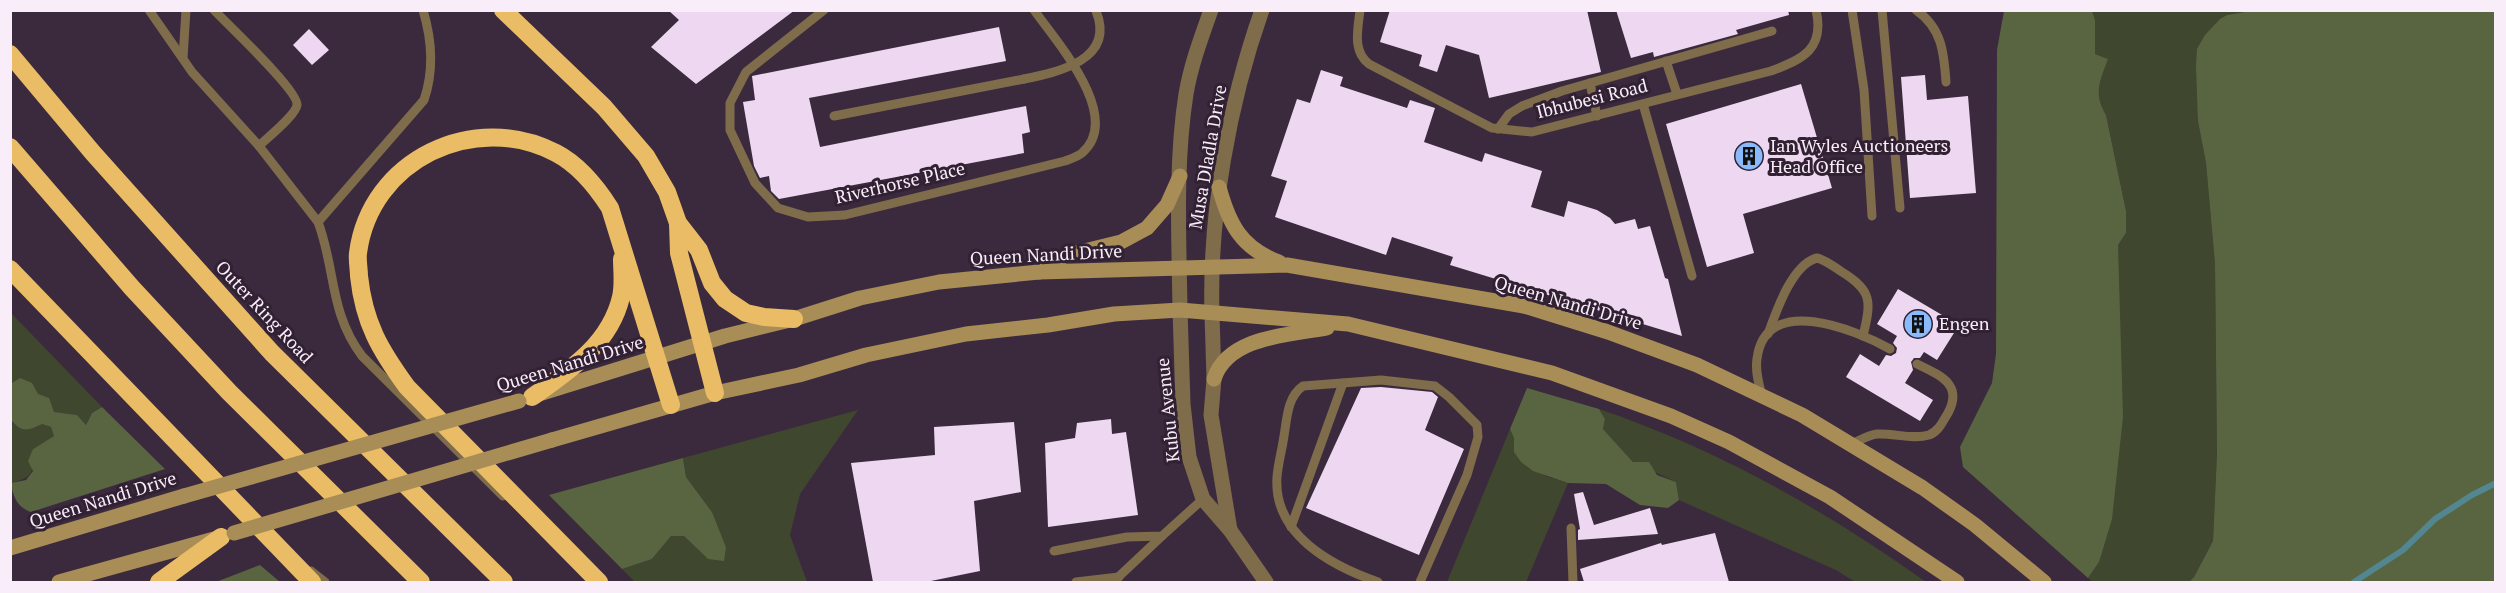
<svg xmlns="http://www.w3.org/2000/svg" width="2506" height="593" font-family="'PT Serif',serif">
<rect width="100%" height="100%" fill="#3b2a3e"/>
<!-- green -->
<g fill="#3f472f">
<path d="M 2092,11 L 2251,11 L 2227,15 L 2198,121 L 2206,163 L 2215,264 L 2217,453 L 2213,541 L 2194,577 L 2189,582 L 2093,582 L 2088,578 L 2099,562 L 2118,245 L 2126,233 L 2126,211 L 2106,115 C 2093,93 2100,82 2107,59 L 2095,54 L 2095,20 Z"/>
<polygon points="11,313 102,407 92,413 86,425 77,415 53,412 38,394 12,383 11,389"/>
<path d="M 1599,409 C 1717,449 1825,510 1926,582 L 1855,582 L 1836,570 L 1679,500 L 1676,482 L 1633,462 L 1603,429 L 1605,419 Z"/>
<polygon points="858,410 800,494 790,535 807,582 635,582 622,569 652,559 671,536 684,536 708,559 726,547 712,512 686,477 683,458"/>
<path d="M 10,420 C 21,433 28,431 42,424 L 51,427 L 54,436 L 33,449 C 33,472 35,477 11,483 Z"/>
<polygon points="1510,429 1514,437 1514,452 1546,476 1568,483 1526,582 1447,582"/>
</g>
<!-- forest -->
<g fill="#596541">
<path d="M 2004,11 L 2092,11 L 2095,20 L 2095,54 L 2108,59 C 2100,81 2093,93 2106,115 L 2126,211 L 2126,233 L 2118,245 L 2123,417 L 2112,519 L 2099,562 L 2088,578 L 1963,467 L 1960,447 L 1992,383 L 1996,354 L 1997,50 Z"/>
<polygon points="2251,11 2495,11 2495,582 2189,582 2194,577 2213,541 2217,453 2215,264 2206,163 2198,121 2196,66 2197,49 2205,35 2220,19 2227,15"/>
<path d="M 20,378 L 32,383 L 38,394 L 49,398 L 54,412 L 77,415 L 86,425 L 92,413 L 102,407 L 165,469 L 31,512 C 17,507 13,497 11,483 L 26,480 L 33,471 L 28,461 L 33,449 L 54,436 L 51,427 L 42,424 C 28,431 21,433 11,420 L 11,389 L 12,383 Z"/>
<polygon points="1527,388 1599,409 1605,419 1603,429 1633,462 1649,462 1657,475 1676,482 1679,500 1668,508 1640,505 1606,484 1568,483 1533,471 1521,462 1514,452 1514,438 1510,429"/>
<polygon points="683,458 686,477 712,512 726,547 724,561 708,559 684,536 671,536 652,559 622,569 549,495"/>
<polygon points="260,565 280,582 216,582"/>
</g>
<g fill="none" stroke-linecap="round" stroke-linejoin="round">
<!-- stream -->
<polyline stroke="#528690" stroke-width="6" points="2354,582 2403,550 2435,519 2472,495 2496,483"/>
</g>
<!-- building -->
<g fill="#eed8f1">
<polygon points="668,10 795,10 696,84 651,47 679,20"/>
<polygon points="1390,10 1587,10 1601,72 1489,98 1479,55 1446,45 1437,72 1419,66 1422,55 1380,42"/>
<polygon points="1616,10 1788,10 1789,15 1736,30 1738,34 1654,57 1653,52 1631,58"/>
<polygon points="999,27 1006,61 809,98 820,147 1026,106 1030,132 1022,134 1024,153 779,199 771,191 769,176 760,178 754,166 743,102 755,100 752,76"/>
<polygon points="309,29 329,50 312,65 293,45"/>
<polygon points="1321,70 1343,77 1340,86 1407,108 1410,100 1435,108 1424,142 1482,162 1485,153 1542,171 1531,207 1564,217 1568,201 1597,210 1610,218 1615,224 1635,219 1638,229 1650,226 1665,278 1668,279 1682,336 1450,265 1453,257 1392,237 1386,255 1275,217 1287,181 1271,176 1297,99 1310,103"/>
<polygon points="1925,75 1927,100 1968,96 1976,193 1910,198 1901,77"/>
<polygon points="1801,84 1832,188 1743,214 1754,253 1707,267 1666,124"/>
<polygon points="1898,289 1959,325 1937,360 1924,352 1920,358 1914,358 1911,362 1913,370 1905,383 1933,400 1920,421 1846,377 1860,354 1879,366 1886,355 1891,356 1896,353 1897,348 1893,343 1897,336 1877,324"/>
<polygon points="1381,387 1432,392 1438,397 1425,430 1464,449 1419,555 1306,508 1361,388"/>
<polygon points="1111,419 1112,434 1126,432 1138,515 1048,527 1045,443 1075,438 1077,423"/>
<polygon points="1014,422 1021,492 974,501 980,571 926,582 873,582 851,463 935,455 934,427"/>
<polygon points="1583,492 1594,525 1650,508 1658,534 1578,540 1578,530 1580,529 1574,494"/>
<polygon points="1715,533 1729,582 1584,582 1580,569 1661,543 1662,545"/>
</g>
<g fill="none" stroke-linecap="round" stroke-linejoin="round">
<!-- service -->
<g stroke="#7e6c4b" stroke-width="9">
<path d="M 149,10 L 192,72 L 259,146 L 318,222 C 336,270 329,312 362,356 L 503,496"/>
<path d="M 214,10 C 227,24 299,91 297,105 C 296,115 267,138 259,146"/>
<path d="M 824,10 L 746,72 L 730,103 L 730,130 L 755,183 L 778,208 L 808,217 L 845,215 L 1065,161 C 1070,159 1077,157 1082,153 C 1124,117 1056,41 1034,10"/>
<path d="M 1360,10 C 1358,29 1352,51 1369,64 L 1492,128 L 1532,132 L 1771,71 C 1803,59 1825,49 1816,10"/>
<polyline points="1852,10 1864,90 1872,216"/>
<polyline points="1882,10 1900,208"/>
<path d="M 1916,10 C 1942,28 1944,53 1946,82"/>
<polyline points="183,58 186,10"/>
<polyline points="1666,61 1677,94"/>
<polyline points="1590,83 1597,116"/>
<polyline points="1643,104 1692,276"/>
<polyline points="834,116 1024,79"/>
<polyline points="1498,129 1509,114 1522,106 1562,91 1772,31"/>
<path d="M 318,222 L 424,100 C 434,71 432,40 423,10"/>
<path d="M 1768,334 C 1776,312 1792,264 1817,258 C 1826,260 1834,267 1842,272 C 1873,291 1871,302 1863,336"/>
<path d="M 1762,396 C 1759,385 1755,371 1757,359 C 1765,292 1856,330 1890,349"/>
<path d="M 1851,444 C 1859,441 1868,435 1877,434 C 1894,433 1913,440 1929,435 C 1937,432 1941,425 1945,418 C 1966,386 1942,376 1917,364"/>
<polyline points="1291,527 1343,383"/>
<polyline points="1571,528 1573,582"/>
<polyline points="1054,551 1127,537 1162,536 1203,499"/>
<polyline points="311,571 325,582"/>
<polyline points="1076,582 1119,577"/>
<polyline points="1113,582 1162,536"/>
<path d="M 1378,582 C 1332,566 1273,535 1277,477 C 1278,464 1282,450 1284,436 C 1287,419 1287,397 1303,386 L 1381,380 L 1435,386 L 1449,397 L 1477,425 L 1478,437 L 1467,475 L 1420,582"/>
</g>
<!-- minor -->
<g stroke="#7e6c4b" stroke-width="15">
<polyline points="1180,310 1183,404 1189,457 1203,499 1230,530 1266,582"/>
<polyline points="1212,314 1214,379 1211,415 1230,530"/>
</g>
<!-- tertiary -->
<g stroke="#7e6c4b" stroke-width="15">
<path d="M 1180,310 C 1179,240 1175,164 1186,94 C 1191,65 1201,38 1211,10"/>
<path d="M 1212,314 C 1209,215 1229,103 1262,10"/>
</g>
<!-- secondary -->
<g stroke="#a98d57" stroke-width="15">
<path d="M 1219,187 C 1229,224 1241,248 1279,262"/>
<polyline points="1039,272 1064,256 1121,242 1147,228 1167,205 1180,176"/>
<path d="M 1214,379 C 1228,336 1290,335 1327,328"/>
<polyline points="542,393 725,336 794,319 860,298 939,282 1039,272 1287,265 1524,306 1608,332 1697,365 1802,415 1923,488 1975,525 2044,582"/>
<polyline points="552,440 715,393 799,375 866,355 966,334 1048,325 1114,314 1180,310 1348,324 1552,373 1671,416 1729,442 1830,497 1957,582"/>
<polyline points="10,548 184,496"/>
<polyline points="59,582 214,539"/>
</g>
<!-- motorway -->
<g stroke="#e9bc65" stroke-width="18">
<polyline points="503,10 604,107 646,156 667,192 678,223 699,250 712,283 725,299 746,313 764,317 794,319"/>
<polyline points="10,54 93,153 272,353 504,582"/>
<polyline points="10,147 132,288 229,392 421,582"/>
<polyline points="678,223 679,253 715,393"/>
<polyline points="10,269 312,582"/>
<path d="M 532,397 C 570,370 610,344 621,297 C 624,285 622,271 622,259"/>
<polyline points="159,582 221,537"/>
<path d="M 599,582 L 407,387 C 380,350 364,323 359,276 C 359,269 357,260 358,253 C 370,160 474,110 556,153 C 579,165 596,186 610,208 L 671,405"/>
</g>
<!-- service-bridge -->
<path stroke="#7e6c4b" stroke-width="9" d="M 1024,79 C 1058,72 1116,60 1096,11"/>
<!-- secondary-bridge -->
<g stroke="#a98d57" stroke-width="15">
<polyline points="184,496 519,401"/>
<polyline points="234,533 552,440"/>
</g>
</g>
<!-- icons -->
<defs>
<g id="building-disc" transform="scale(1.5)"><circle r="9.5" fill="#89bafc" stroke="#312133"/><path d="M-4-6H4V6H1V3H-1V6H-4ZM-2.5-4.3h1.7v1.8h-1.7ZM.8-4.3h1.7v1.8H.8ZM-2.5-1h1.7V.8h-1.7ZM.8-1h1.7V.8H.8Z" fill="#111"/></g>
</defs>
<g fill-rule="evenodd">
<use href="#building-disc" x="1749" y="156"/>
<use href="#building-disc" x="1918" y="324"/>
</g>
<g text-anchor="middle" stroke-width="6" stroke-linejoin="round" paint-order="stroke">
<!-- street labels -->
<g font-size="18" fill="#f8edf9" stroke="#312133">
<text transform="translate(1592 99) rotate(-14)" y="6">Ibhubesi Road</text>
<text transform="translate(1208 157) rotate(-80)" y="6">Musa Dladla Drive</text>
<text transform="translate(900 183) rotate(-13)" y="6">Riverhorse Place</text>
<text transform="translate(1046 255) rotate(-3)" y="6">Queen Nandi Drive</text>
<text transform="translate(1568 303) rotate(16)" y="6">Queen Nandi Drive</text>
<text transform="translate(264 312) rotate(47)" y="6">Outer Ring Road</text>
<text transform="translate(570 364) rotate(-17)" y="6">Queen Nandi Drive</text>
<text transform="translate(1168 410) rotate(-96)" y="6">Kubu Avenue</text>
<text transform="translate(103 500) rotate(-17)" y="6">Queen Nandi Drive</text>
</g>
<!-- poi labels -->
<g font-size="18" fill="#f8edf9" stroke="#312133" text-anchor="start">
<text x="1770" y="152">Ian Wyles Auctioneers<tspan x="1770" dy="21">Head Office</tspan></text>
<text x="1939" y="330">Engen</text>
</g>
</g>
<!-- border -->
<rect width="2506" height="593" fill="none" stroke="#f8edf9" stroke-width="24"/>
</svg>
